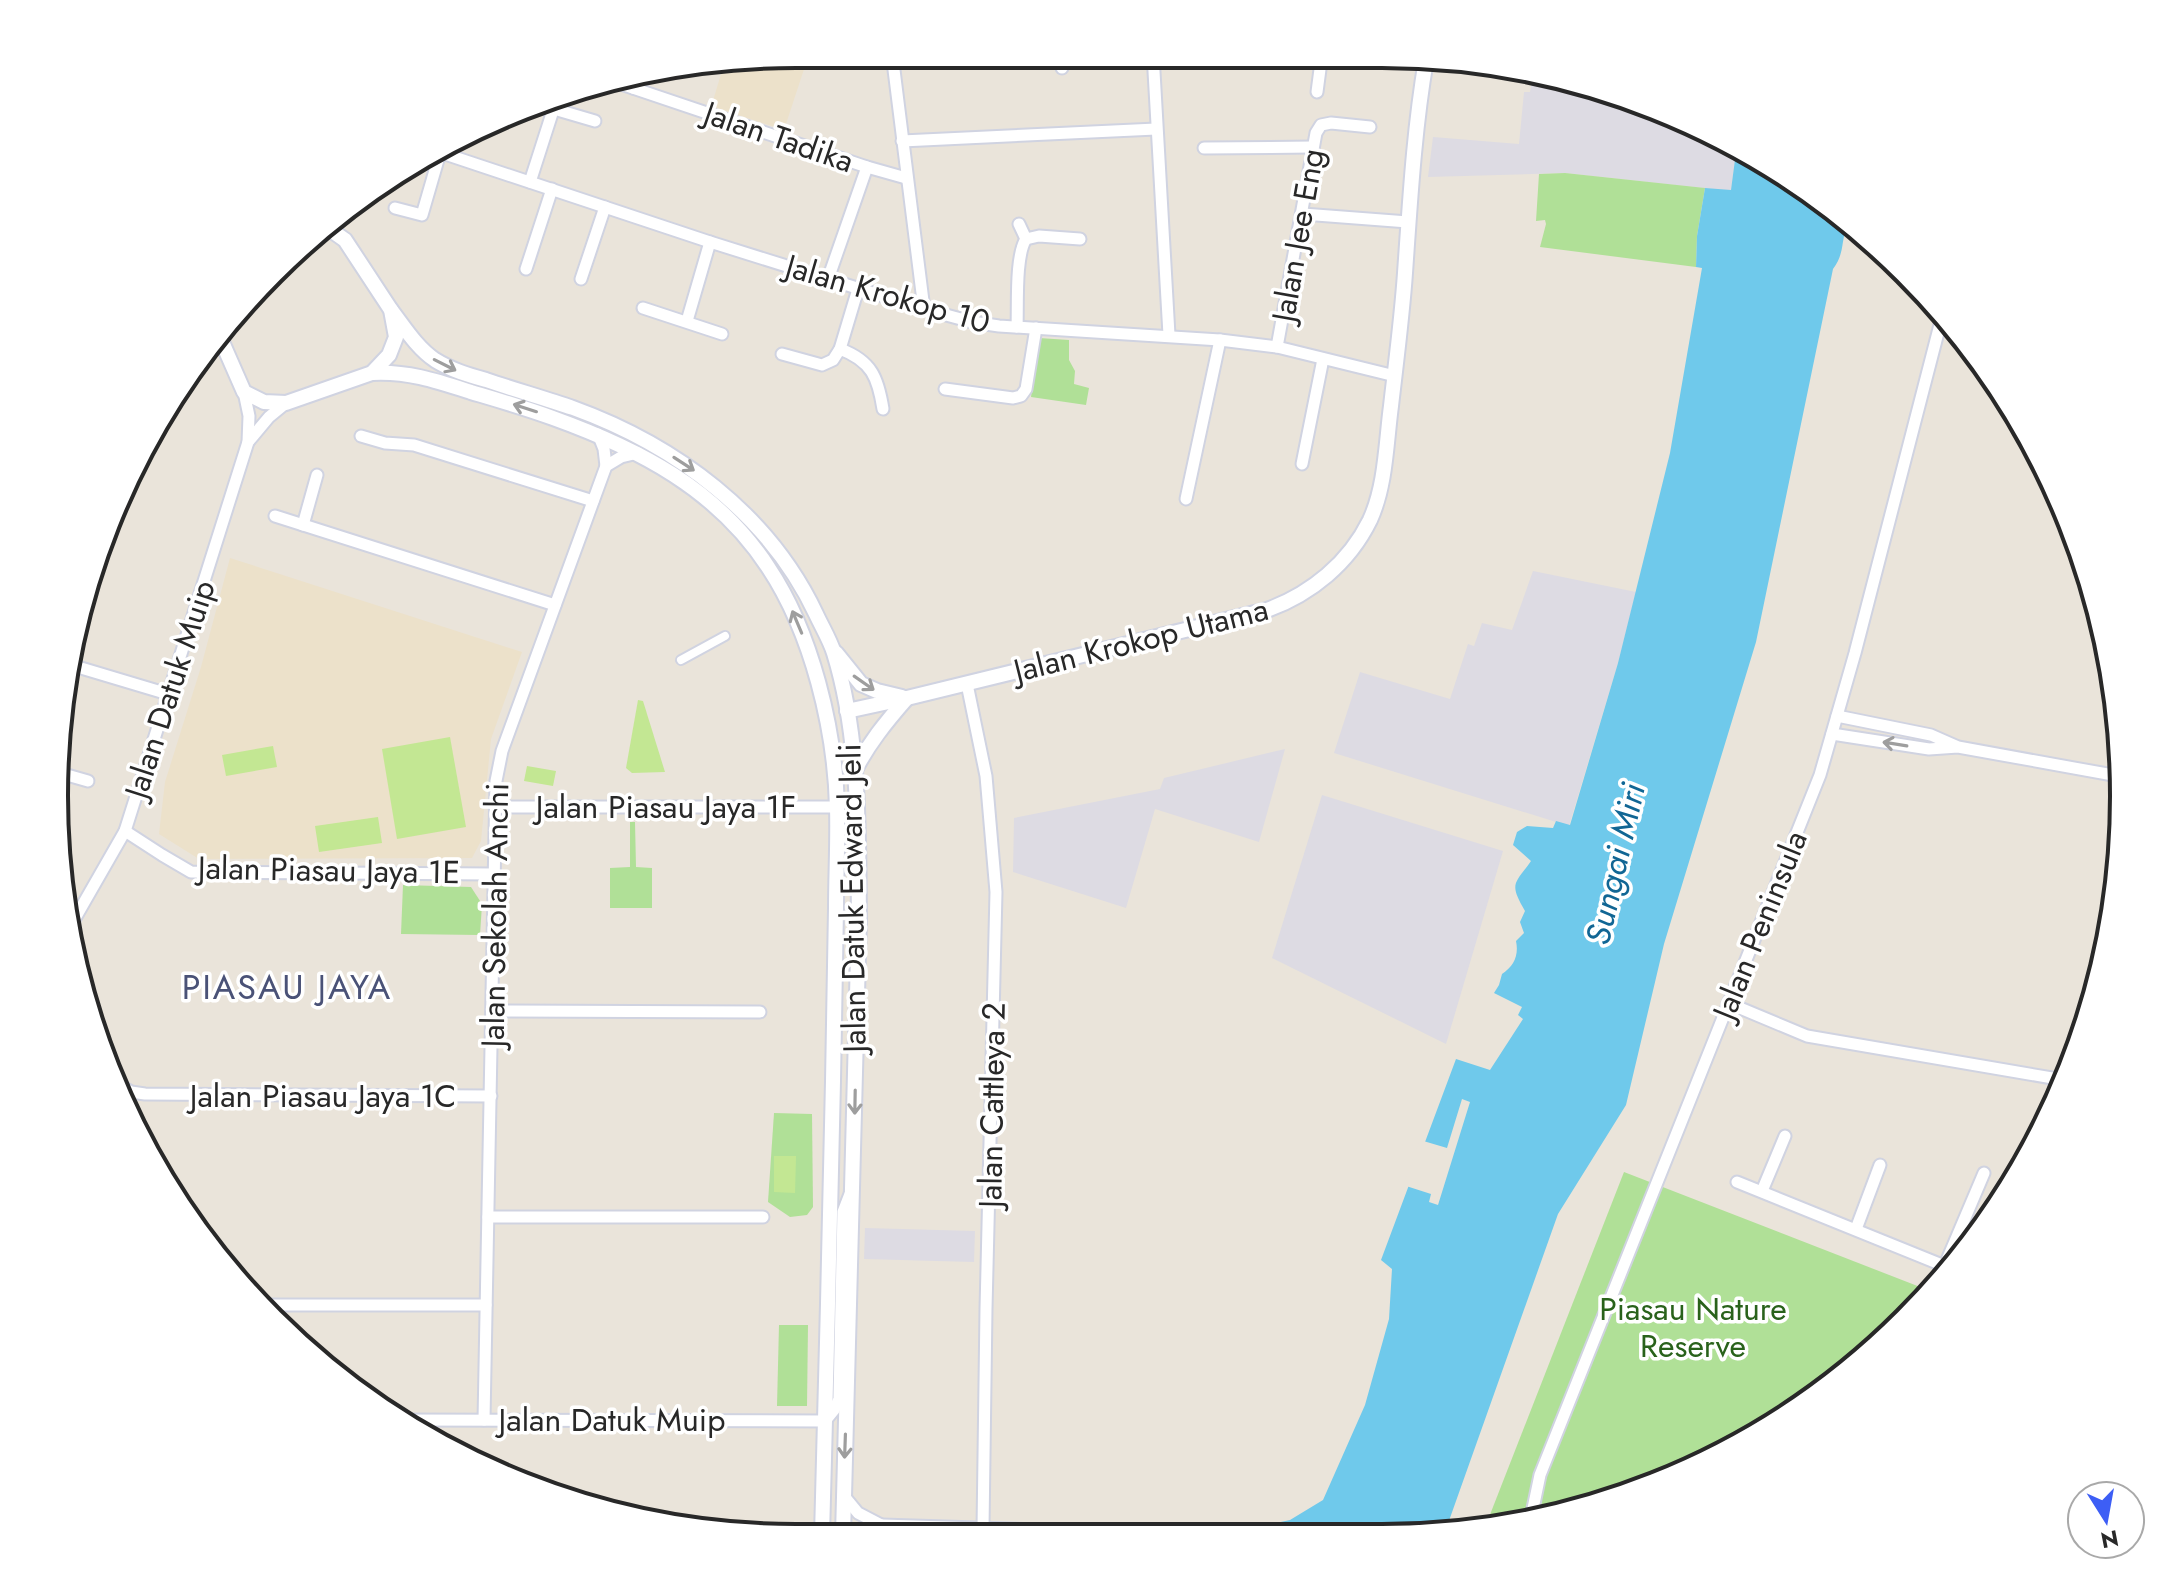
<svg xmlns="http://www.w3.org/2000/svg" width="2178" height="1592" font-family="Jost,sans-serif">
<rect width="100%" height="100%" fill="#eae4da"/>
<!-- industrial -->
<g fill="#dddbe3">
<polygon points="1533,74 1574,79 1736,152 1731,191 1565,173 1428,177 1433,137 1519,144 1524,92 1530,92"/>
<polygon points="1533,571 1636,592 1618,663 1569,826 1334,753 1360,672 1450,699 1468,644 1474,646 1482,623 1512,630"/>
<polygon points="1285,749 1259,842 1155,809 1126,908 1013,872 1014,818 1160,789 1164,778"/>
<polygon points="1322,795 1503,851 1446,1044 1272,958"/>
<polygon points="865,1228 975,1231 974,1262 864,1259"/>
</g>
<!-- education -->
<g fill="#ece1ca">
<polygon points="796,54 809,54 784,130 713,107 712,104 724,64"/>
<polygon points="230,558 522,652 491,739 481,841 472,858 199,859 159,834 165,782 201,667"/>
</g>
<!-- green -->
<g fill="#b0e097">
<polygon points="1565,173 1705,188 1697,236 1696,267 1540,247 1546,224 1545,220 1536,221 1539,174"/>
<polygon points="1039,338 1069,340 1069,360 1075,371 1074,384 1089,388 1086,405 1031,397"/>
<polygon points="630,822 635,822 636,867 652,868 652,908 610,908 610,868 630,867"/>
<polygon points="403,885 471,887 482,904 480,935 401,934"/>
<polygon points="774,1113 812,1114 813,1207 807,1215 790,1217 768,1202"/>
<polygon points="1624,1172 1933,1292 1834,1384 1666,1481 1484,1530"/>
<polygon points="779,1325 808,1325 807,1406 777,1406"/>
</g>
<!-- pitch -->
<g fill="#c3e793">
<polygon points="638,700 643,701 665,772 632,773 626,768"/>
<polygon points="450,737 466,827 397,839 382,749"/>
<polygon points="273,746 277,767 226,776 222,755"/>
<polygon points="527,766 556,771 553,786 524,781"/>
<polygon points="378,817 382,843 319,852 315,826"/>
<polygon points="774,1156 796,1156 795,1193 774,1192"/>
</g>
<!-- water -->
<path fill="#6fc9eb" d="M 1736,152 L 1794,179 L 1846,228 C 1841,245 1844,254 1833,269 L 1756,642 L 1664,944 L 1626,1105 L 1558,1214 L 1445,1532 L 1269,1533 L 1276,1523 L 1290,1520 L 1323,1500 L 1365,1405 L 1389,1319 L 1392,1269 L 1381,1260 L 1456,1059 L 1490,1070 L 1523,1019 L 1518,1015 L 1522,1007 L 1494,993 L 1499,985 L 1502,974 C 1514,966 1519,955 1516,941 L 1524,933 L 1520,922 L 1525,911 C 1509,883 1514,885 1531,861 L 1513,845 L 1517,832 L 1527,826 L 1553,828 L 1556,821 L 1570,825 L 1618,663 L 1670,453 L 1702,268 L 1696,267 L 1697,236 L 1705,188 L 1731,190 Z"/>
<!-- pier -->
<polygon fill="#eae4da" points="1462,1099 1470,1102 1438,1205 1429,1202 1431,1194 1403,1185 1420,1140 1447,1148"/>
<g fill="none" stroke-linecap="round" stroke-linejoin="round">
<!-- pedestrian casing -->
<g stroke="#d0d3e1" stroke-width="12">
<polyline id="pedestrian" points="681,660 725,636"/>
</g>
<!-- minor casing -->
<g stroke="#d0d3e1" stroke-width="15">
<g id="minor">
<polyline points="892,54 924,309"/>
<polyline points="1062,54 1062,68"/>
<polyline points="1153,54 1169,335"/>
<polyline points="606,79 867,167 906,178"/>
<polyline points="633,88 638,75"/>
<polyline points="1317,92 1322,54"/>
<polyline points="554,109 595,121"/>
<polyline points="902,141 1156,129"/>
<polyline points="1204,148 1313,147"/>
<polyline points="442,153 710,242 924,309 972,322 999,326 1220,340 1277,347 1395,376"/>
<polyline points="530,182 556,101"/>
<polyline points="395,208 422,215 440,153"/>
<polyline points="1303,214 1408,222"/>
<polyline points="1019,224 1026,239"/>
<polyline points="526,269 552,189"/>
<polyline points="581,279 605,207"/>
<polyline points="828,279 867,167"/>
<path d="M 858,289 L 840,349 C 872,361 878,378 883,409"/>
<polyline points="643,308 722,334"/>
<polyline points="687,321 710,242"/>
<path d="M 1017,327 C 1018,305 1015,256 1026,239 L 1039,236 L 1080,239"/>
<polyline points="1277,347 1316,133 1321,125 1331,123 1370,127"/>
<polyline points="782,354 822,365 833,360 840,349"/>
<polyline points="945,389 1013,398 1021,396 1026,389 1036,328"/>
<polyline points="598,434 604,449 606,466"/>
<polyline points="361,436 385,443 414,445 593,501"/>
<polyline points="248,442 269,417 286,403"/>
<polyline points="1302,464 1323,359"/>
<polyline points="1186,499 1220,340"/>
<polyline points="275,516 555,605"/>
<polyline points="303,525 317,475"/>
<polyline points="71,665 168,694"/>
<polyline points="967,684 986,776 996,892 986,1309 983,1529"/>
<polyline points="1837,716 1931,735 1956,746"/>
<polyline points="1832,734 1929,749 1958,747 2113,775 2121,778"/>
<polyline points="60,773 88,781"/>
<polyline points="495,807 837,807"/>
<polyline points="125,831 162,855 191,872 494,874"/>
<polyline points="70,927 125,831 248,442 249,416 244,392"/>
<polyline points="1728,1003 1807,1036 2064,1080"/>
<polyline points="492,1011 760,1012"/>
<polyline points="111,1080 131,1092 145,1094 491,1096"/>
<polyline points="1737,1182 1952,1269"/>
<polyline points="1762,1191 1785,1136"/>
<polyline points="488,1217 763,1217"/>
<polyline points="1856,1229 1880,1165"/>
<polyline points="1945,1265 1984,1173"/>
<polyline points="261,1305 486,1305"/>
<polyline points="399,1420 825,1421 834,1410 839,1399 843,1212 850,1194"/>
<polyline points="484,1420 496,781 502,751 606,466 621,457 638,453"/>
<polyline points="844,1496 858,1513 881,1525"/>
<polyline points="1531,1518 1540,1475 1820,775 1855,653 1942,317"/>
<polyline points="855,1536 860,1531 882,1525 1174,1534"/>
</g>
</g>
<!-- tertiary casing -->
<g stroke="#d0d3e1" stroke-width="18">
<g id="tertiary">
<path d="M 391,310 C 404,327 417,348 435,360 C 451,370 468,375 486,380 C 515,390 544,398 573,408 C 675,445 769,514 816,614 C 822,627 830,640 834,653 C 860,737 858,830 859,918 L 843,1536"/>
<polyline points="219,335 244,392 264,402 286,403 372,373 389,355 396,337 391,310 345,240 328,228"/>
<path d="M 372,373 C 408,371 437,381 471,392 C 498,400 526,408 553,418 C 639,449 717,489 768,567 C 812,633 835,729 837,807 C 838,841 836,875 836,908 C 835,966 834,1024 833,1081 C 830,1233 826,1384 822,1536"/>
<polyline points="836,653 861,684 877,691 902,697"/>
<path d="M 847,711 L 907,698 L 1267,610 C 1311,594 1349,563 1370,520 C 1386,485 1386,443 1391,406 C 1396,362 1402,317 1405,273 C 1410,202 1414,130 1426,60"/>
<path d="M 854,772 C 868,744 886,722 907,698"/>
</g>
</g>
<!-- pedestrian -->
<use href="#pedestrian" stroke="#fff" stroke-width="8"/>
<!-- minor -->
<use href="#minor" stroke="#fff" stroke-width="11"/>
<!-- tertiary -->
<use href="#tertiary" stroke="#fff" stroke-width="14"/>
</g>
<!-- one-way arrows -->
<defs><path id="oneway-shaft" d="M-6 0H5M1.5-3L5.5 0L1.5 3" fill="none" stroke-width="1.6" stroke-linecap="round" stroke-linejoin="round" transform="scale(2)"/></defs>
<g stroke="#9e9e9e">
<use href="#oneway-shaft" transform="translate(445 365) rotate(27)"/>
<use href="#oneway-shaft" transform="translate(525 408) rotate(-162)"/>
<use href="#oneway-shaft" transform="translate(684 464) rotate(33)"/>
<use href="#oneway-shaft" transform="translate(797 622) rotate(-113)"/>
<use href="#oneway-shaft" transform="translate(864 683) rotate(35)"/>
<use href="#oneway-shaft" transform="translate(1895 744) rotate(-171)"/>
<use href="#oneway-shaft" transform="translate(855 1102) rotate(91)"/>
<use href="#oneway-shaft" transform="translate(845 1446) rotate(92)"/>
</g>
<g text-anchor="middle" stroke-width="7" stroke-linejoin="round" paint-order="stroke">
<!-- street labels -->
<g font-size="32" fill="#282828" stroke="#fff">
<text transform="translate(779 137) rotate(19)" y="11">Jalan Tadika</text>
<text transform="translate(1298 235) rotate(-80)" y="11">Jalan Jee Eng</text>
<text transform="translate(888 294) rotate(16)" y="11">Jalan Krokop 10</text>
<text transform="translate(1141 640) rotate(-14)" y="11">Jalan Krokop Utama</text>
<text transform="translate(170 689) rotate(-72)" y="11">Jalan Datuk Muip</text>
<text x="666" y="818">Jalan Piasau Jaya 1F</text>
<text transform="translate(329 870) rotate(1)" y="11">Jalan Piasau Jaya 1E</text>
<text transform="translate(852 898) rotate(-91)" y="11">Jalan Datuk Edward Jeli</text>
<text transform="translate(495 915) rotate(-89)" y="11">Jalan Sekolah Anchi</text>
<text transform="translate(1760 925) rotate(-68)" y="11">Jalan Peninsula</text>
<text x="323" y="1107">Jalan Piasau Jaya 1C</text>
<text transform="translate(992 1105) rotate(-89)" y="11">Jalan Cattleya 2</text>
<text x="612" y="1431">Jalan Datuk Muip</text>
</g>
<!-- park labels -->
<g font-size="32" fill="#29621b" stroke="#fff">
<text x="1693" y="1320">Piasau Nature<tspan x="1693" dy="37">Reserve</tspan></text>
</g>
<!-- water labels -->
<g font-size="34" font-style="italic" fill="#116694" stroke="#fff">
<text transform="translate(1615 864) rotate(-77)" y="12">Sungai Miri</text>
</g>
<!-- neighbourhood labels -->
<g font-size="34" letter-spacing="2" fill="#4a5277" stroke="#fff">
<text x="287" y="999">PIASAU JAYA</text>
</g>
</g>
<!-- crop -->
<path d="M0 0H2178V1592H0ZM796 68H1382A728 728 0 0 1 2110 796V796A728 728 0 0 1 1382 1524H796A728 728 0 0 1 68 796V796A728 728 0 0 1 796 68Z" fill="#fff" fill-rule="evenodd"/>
<path fill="none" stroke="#282828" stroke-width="4" d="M796 68H1382A728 728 0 0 1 2110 796V796A728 728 0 0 1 1382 1524H796A728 728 0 0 1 68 796V796A728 728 0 0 1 796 68Z"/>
<!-- north arrow -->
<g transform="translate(2106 1520) rotate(169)"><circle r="38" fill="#ffffff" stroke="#a9a9a9" stroke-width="2"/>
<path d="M0-6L14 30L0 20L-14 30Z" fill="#3d5ef5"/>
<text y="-12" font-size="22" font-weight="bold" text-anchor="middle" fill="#282828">N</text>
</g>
</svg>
